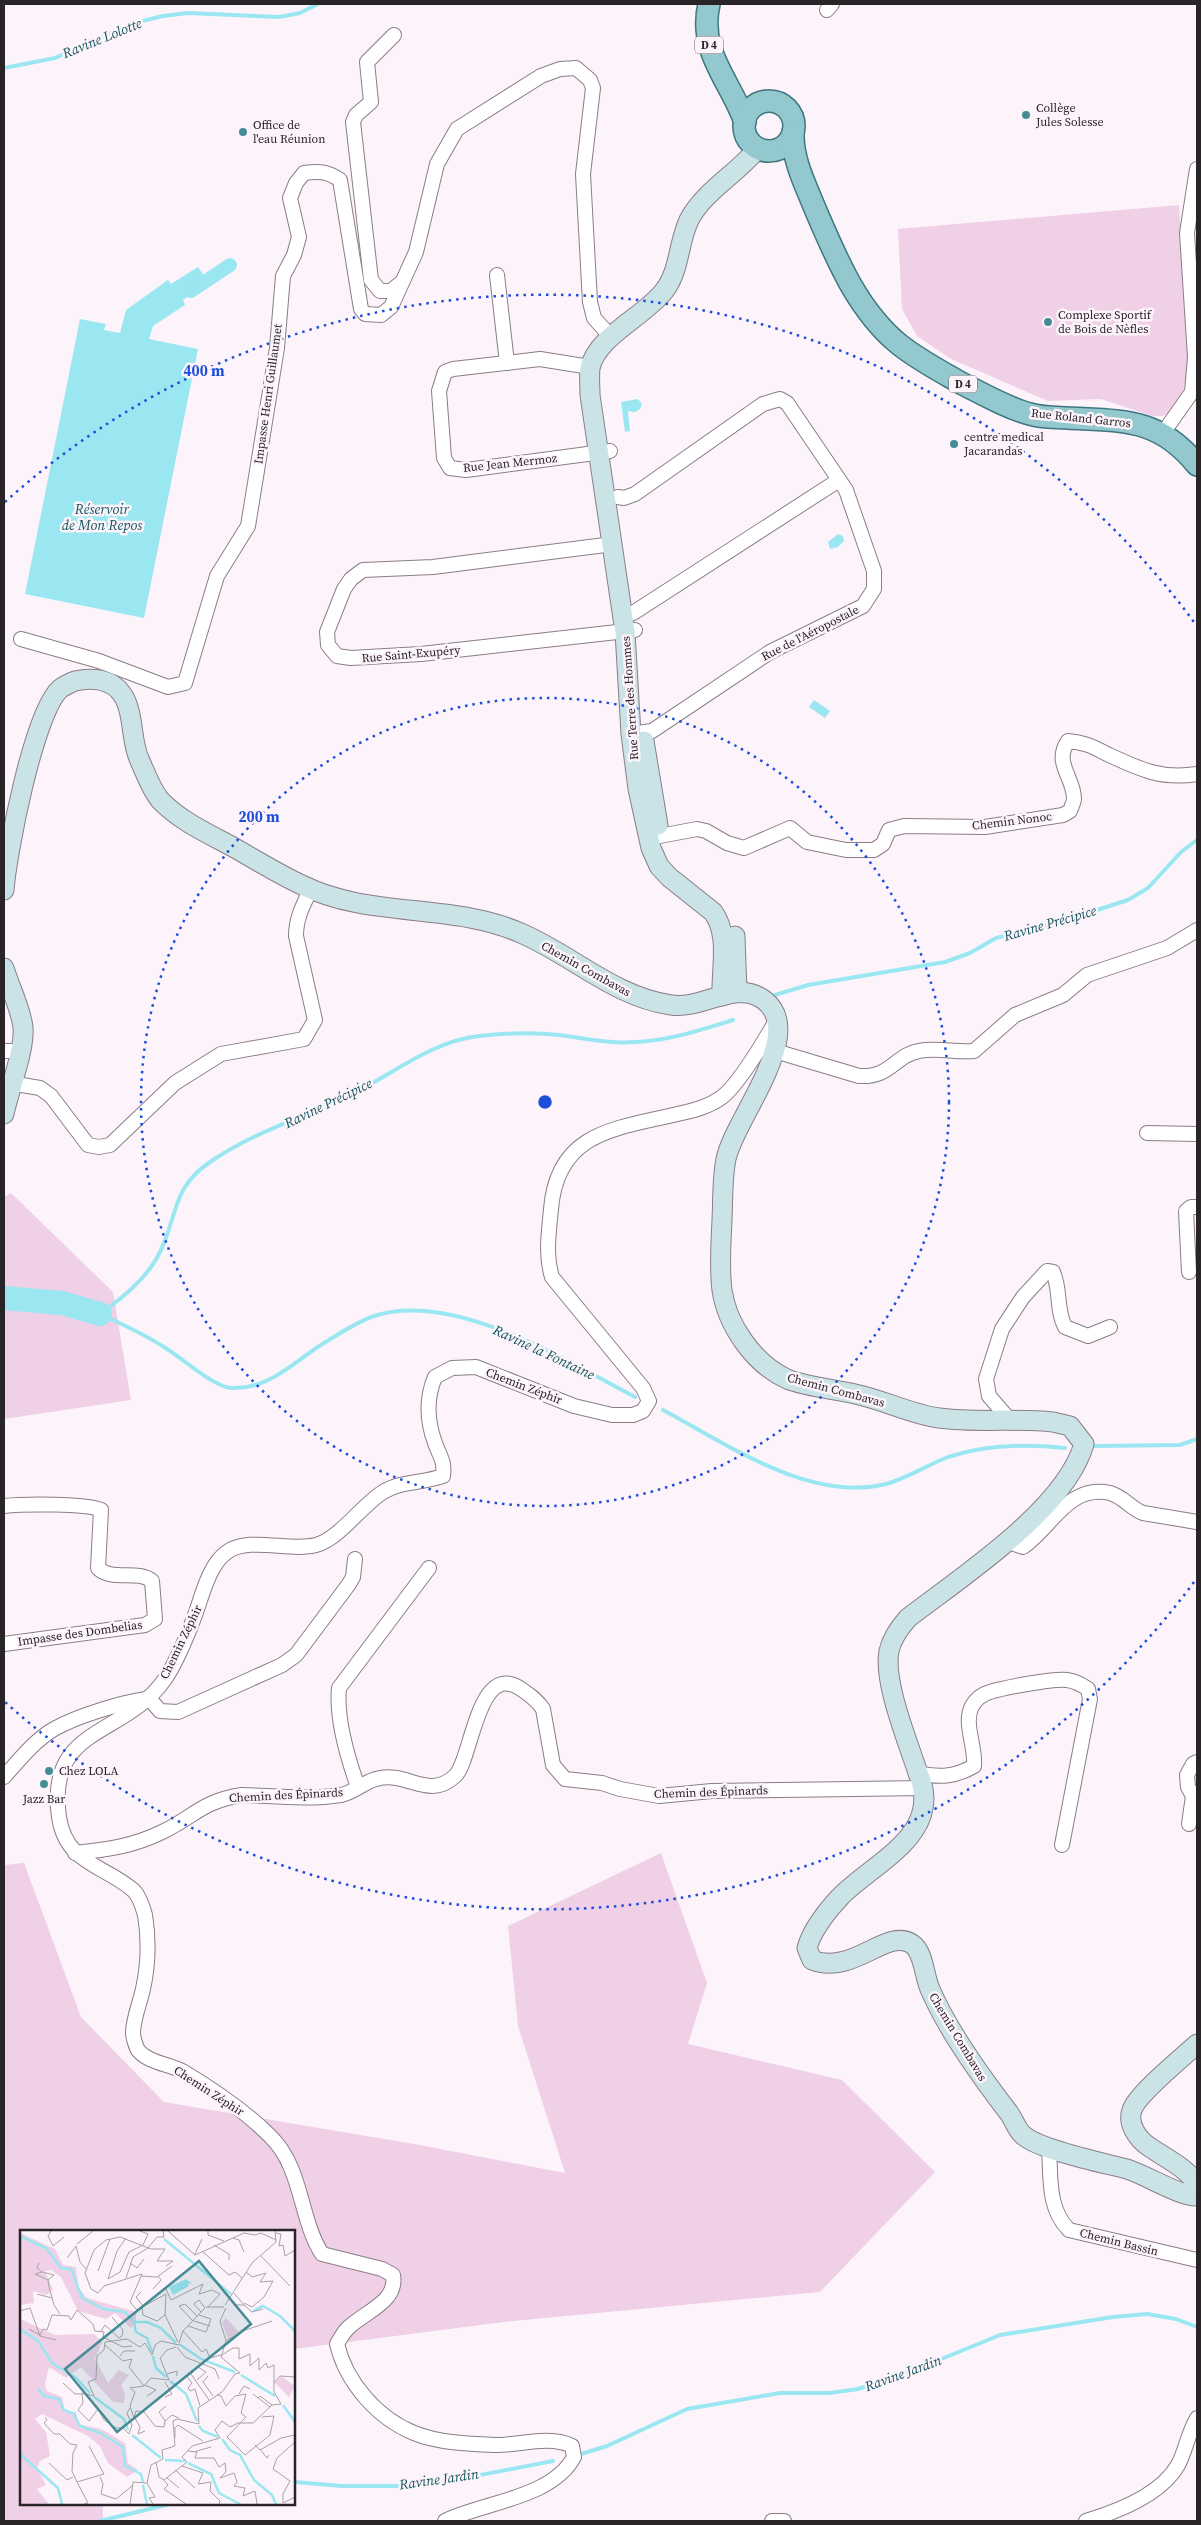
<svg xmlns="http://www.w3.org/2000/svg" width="1201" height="2525" font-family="'Source Serif 4',serif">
<rect width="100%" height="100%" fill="#fdf4fb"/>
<!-- green -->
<g fill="#efd0e7">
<polygon points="1179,205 1189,373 1179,403 1172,412 1162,416 1152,416 1101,399 1048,401 951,359 917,336 902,309 898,229"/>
<polygon points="11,1193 113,1292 131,1400 4,1419 4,1197"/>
<polygon points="661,1853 707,1983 688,2044 842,2080 935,2172 820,2292 504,2322 294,2349 294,2231 21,2231 21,2504 103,2504 103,2521 4,2521 4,1865 24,1863 81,2017 164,2102 420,2145 565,2173 518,2026 508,1926"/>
</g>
<!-- water -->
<g fill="#9ae7f1">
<polygon points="198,267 209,283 183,300 185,305 153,326 149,339 198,349 144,618 25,594 80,319 106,324 104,330 120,333 126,310 168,280 171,284"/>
<polygon points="638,399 642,404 640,409 635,412 628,411 630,431 625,432 621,402"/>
<polygon points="838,534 843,536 844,541 838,547 830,549 828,542"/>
<polygon points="814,700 830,711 825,718 809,707"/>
</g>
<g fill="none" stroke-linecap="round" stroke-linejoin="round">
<!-- stream -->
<g stroke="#9ae7f1" stroke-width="4">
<polyline points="4,68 55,58 134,23 163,16 188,13 279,17 300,13 318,4"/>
<polyline points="768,997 808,985 945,962 970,953 996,938 1060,922 1128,900 1148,888 1181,852 1197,840"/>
<path d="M 635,1397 C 566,1361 454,1290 374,1316 C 357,1322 340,1333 324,1343 C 294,1361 270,1390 231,1388 C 212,1386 181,1357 164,1347 C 144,1334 122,1324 100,1314 C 122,1298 145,1280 158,1256 C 178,1219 170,1189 210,1162 C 255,1131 308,1116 356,1092 C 396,1072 433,1041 479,1036 C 506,1033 532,1032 559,1035 C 584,1038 609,1044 634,1042 C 668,1041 701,1030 733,1020"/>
<path d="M 663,1410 C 727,1444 810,1503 886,1484 C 908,1478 927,1465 948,1457 C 985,1445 1028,1444 1065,1448"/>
<polyline points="1094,1446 1180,1445 1197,1439"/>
<polyline points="581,2454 607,2446 687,2409 780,2393 830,2393 858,2389 917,2369 1000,2335 1113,2317 1147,2314 1176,2319 1197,2327"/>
<polyline points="294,2482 342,2486 410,2486 444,2482 553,2461"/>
<polyline points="100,2521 170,2504"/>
</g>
<!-- canal -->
<polyline stroke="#9ae7f1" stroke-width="14" points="191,291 230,265"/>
<!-- river -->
<polyline stroke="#9ae7f1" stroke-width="24" points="4,1298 62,1303 100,1314"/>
<!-- street casing -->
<g stroke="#8b7d87" stroke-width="16">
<g id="street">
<polyline points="827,10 832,4"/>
<polyline points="394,35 367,62 371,102 356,115 353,122 371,280 380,291 391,291 402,282"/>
<polyline points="497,275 507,363"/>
<polyline points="590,367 540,359 453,369 445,372 439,391 444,458 450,468 466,470 610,451"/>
<polyline points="1163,433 1192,392 1195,357 1187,233 1197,169"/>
<polyline points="618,497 624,498 635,494 763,404 780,399 787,403 846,490 874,571 874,589 863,606 770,652 652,731 631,734"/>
<polyline points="613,544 433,567 363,570 351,579 344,589 327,632 328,645 337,656 351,658 421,654 635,630"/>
<polyline points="633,613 839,480"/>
<path d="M 21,639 L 99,661 L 168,687 L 185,683 L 217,576 L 248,526 L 277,348 L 283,276 L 294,255 L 299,237 L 290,198 L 296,183 L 304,173 C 319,171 327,171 340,180 L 361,309 L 365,314 L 381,315 L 391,307 L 416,252 L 437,164 L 457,129 L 541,76 L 560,69 L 576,68 L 590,80 L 593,88 L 583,174 L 590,302 L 594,318 L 611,337"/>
<path d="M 649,838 L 697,829 L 706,831 L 727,843 L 744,848 L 790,828 L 807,842 L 846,850 L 874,850 L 883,844 L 889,830 L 904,826 L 985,827 L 1063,815 L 1070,811 C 1071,808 1074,802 1074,799 C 1074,777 1053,763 1068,741 C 1083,742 1092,746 1105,753 C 1137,768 1160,780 1197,774"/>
<polyline points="4,1051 20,1051"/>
<path d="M 775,1051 L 859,1076 C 891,1078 895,1055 919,1051 C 937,1047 956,1053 974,1051 L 1015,1015 L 1063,995 L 1087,975 L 1167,948 L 1197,930"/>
<path d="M 10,1083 L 40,1088 L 51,1096 L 88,1145 L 99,1147 L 110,1145 L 175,1083 L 221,1054 L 304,1039 L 315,1020 L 296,936 C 296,918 303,905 311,889"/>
<polyline points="1147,1133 1197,1134"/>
<polyline points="1189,1272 1186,1211 1191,1207 1197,1207"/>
<path d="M 1009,1419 L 989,1396 L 986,1379 L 1002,1329 L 1023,1297 L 1047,1271 L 1053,1272 C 1061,1290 1056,1310 1065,1327 L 1088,1336 L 1110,1327"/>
<path d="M 4,1506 C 22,1504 87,1503 101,1510 L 98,1568 C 112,1582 137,1569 152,1581 L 155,1619 L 145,1625 L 4,1644"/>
<path d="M 1006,1541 L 1023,1547 C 1052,1527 1068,1484 1110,1493 C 1124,1497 1130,1508 1143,1513 L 1197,1522"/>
<polyline points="149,1698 160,1711 178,1712 282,1665 296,1655 349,1584 353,1577 355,1559"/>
<path d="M 918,1773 C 939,1778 955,1777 974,1766 C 976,1747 963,1723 972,1706 C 976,1699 983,1694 990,1692 C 1002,1688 1055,1678 1067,1680 C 1075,1681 1081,1684 1088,1689 L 1090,1699 L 1062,1845"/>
<path d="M 4,1777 C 19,1760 35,1740 54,1729 C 77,1716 120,1703 146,1699"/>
<path d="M 358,1787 C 348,1759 336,1718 339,1688 L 429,1568"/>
<polyline points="1189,1824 1193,1796 1188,1787 1187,1775 1193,1764 1197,1762"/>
<path d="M 75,1853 C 106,1850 134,1846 162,1832 C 194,1817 202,1801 242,1795 C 274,1796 309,1800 341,1795 C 353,1793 364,1782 376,1779 C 407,1770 428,1801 455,1776 C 472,1761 477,1659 521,1689 C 530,1695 537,1700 543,1709 L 553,1765 L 565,1779 L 602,1783 L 620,1789 L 659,1796 L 712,1791 L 925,1788"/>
<path d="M 1049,2147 C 1051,2177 1047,2208 1069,2230 L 1197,2260"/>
<path d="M 445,2521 C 484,2502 552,2498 574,2457 L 572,2446 C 549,2435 521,2445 497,2445 C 471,2444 438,2443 414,2433 C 377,2418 346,2382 337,2344 C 340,2339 343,2333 348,2328 C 364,2312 398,2302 393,2275 L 382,2269 L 322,2254 C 299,2218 303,2168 270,2136 C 245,2111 214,2090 184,2072 C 170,2064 148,2063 138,2050 C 136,2047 133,2037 133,2033 C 133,2019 140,2003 143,1989 C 148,1966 149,1939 145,1915 C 143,1908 139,1895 133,1890 C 104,1865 66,1864 59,1817 C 46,1725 124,1738 165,1679 C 176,1663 185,1641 192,1623 C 201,1602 207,1566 227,1552 C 249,1536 290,1552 316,1545 C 339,1539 362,1505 383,1492 C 401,1481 423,1483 443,1476 C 445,1461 440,1457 435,1443 C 427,1421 426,1398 435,1377 L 452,1368 L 476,1367 L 574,1406 L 612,1415 L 633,1415 L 643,1411 L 649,1401 L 643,1388 L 552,1277 C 545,1254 549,1232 551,1209 C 557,1134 612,1129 673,1115 C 691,1111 707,1108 722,1097 C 738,1085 766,1038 777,1019"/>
<polyline points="772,2521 784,2521"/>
<path d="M 1086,2521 C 1116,2512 1161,2495 1178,2465 C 1186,2450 1188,2433 1197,2418"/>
</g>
</g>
<!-- secondary casing -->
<g stroke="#8b7d87" stroke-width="21">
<g id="secondary">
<polyline points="644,741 658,825"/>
<path d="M 4,890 C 7,852 34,712 60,689 C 62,687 72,682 75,681 C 92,677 112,679 122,694 C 135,713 130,741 140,761 C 146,774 151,789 160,800 C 180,821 207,833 233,847 C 256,860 278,874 302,885 C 370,919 453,902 523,934 C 573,956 615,997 671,1005 C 702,1010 736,979 764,1000 C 808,1033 734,1119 726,1159 C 722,1179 723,1200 722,1220 C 721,1243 719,1267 722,1290 C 727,1325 754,1364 787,1379 C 807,1387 834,1389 855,1394 C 884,1400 910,1414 939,1418 C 977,1423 1015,1418 1053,1422 L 1070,1426 L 1084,1444 C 1065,1510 961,1577 908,1618 C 900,1627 892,1638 889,1651 C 883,1682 908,1742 918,1773 C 945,1834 874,1862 840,1897 C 827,1911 812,1930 807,1948 L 812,1960 C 853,1976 887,1927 912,1944 C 924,1952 924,1976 930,1989 C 947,2029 982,2078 1009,2113 C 1014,2120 1017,2130 1023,2135 C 1039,2150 1104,2163 1127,2169 C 1146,2175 1181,2197 1197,2196"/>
<polyline points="735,936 737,992"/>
<path d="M 4,968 C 10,988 20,1006 23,1027 C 25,1050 9,1090 4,1114"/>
<path d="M 722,996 C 721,968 730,935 713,912 L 669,877 L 659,866 L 651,848 L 638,789 L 631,734 L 625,632 L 590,395 C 590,386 589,376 590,368 C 597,336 645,316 664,291 C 680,271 678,243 689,220 C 704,191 738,173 758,148"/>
<path d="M 1197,2044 C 1183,2057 1137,2094 1132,2110 C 1127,2124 1138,2139 1148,2146 C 1165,2158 1186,2167 1197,2184"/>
</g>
</g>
<!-- primary casing -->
<g stroke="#3e777f" stroke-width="24">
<g id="primary">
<path d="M 709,4 C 698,52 730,80 745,122"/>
<circle cx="769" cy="126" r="25"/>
<path d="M 793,132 C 792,160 806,186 816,211 C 837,260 858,311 900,345 C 919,360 940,371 961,383 C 981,393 1009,409 1030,414 C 1042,418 1056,417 1068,418 C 1124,421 1159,418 1197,465"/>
</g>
</g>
<!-- street -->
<use href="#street" stroke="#fff" stroke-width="14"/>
<!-- secondary -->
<use href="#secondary" stroke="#c9e3e7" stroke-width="19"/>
<!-- primary -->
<use href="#primary" stroke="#92c8ce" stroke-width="21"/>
</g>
<!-- distance rings -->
<g fill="none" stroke="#1d4ed8" stroke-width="2.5" stroke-dasharray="2.5 5">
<circle cx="545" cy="1102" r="404"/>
<path d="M1194 1582A807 807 0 0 1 5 1702M5 502A807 807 0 0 1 1194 622"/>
</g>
<!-- markers -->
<g fill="#458c95" stroke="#fdf4fb" stroke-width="2">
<circle cx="1026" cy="115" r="5"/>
<circle cx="243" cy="132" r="5"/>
<circle cx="1048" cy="322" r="5"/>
<circle cx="954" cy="444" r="5"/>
<circle cx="49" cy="1771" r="5"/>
<circle cx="44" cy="1784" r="5"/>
</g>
<g text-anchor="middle" stroke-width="5" stroke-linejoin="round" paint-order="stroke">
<!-- shield labels -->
<g fill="#fdf4fb" stroke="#696267" stroke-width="1">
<rect x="695" y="36.5" width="28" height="17" rx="4"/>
<rect x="949" y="375.5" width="28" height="17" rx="4"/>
</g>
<g font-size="11" font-weight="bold" fill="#292428">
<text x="709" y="49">D 4</text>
<text x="963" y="388">D 4</text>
</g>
<!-- poi labels -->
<g font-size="12" fill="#292428" stroke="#fdf4fb" text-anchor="start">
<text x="1036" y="112">Collège<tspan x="1036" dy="14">Jules Solesse</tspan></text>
<text x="253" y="129">Office de<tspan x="253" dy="14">l'eau Réunion</tspan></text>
<text x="1058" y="319">Complexe Sportif<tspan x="1058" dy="14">de Bois de Nèfles</tspan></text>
<text x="964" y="441">centre medical<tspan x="964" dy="14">Jacarandas</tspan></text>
<text x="59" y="1775">Chez LOLA</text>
<text x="44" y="1803" text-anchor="middle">Jazz Bar</text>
</g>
<!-- street labels -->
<g font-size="12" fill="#292428" stroke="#fdf4fb">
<text transform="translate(268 394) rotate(-82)" y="4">Impasse Henri Guillaumet</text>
<text transform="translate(1081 418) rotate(6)" y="4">Rue Roland Garros</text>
<text transform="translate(510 463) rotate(-6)" y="4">Rue Jean Mermoz</text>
<text transform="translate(810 633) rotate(-27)" y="4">Rue de l'Aéropostale</text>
<text transform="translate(411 654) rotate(-5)" y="4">Rue Saint-Exupéry</text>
<text transform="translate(630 698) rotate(-94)" y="4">Rue Terre des Hommes</text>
<text transform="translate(1012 821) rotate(-7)" y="4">Chemin Nonoc</text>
<text transform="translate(586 969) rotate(29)" y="4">Chemin Combavas</text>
<text transform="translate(524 1386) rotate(21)" y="4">Chemin Zéphir</text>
<text transform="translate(836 1390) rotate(15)" y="4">Chemin Combavas</text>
<text transform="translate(80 1633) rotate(-8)" y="4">Impasse des Dombelias</text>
<text transform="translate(181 1642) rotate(-64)" y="4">Chemin Zéphir</text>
<text transform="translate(711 1792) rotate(-2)" y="4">Chemin des Épinards</text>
<text transform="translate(286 1795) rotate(-3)" y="4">Chemin des Épinards</text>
<text transform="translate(958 2037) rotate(59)" y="4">Chemin Combavas</text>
<text transform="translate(209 2091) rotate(33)" y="4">Chemin Zéphir</text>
<text transform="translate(1119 2242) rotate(14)" y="4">Chemin Bassin</text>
</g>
<!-- water labels -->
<g font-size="14" font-style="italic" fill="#12555d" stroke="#fdf4fb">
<text transform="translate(102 38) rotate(-22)" y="5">Ravine Lolotte</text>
<text x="102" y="514">Réservoir<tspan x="102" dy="16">de Mon Repos</tspan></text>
<text transform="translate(1050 923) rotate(-16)" y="5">Ravine Précipice</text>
<text transform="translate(328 1103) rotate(-26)" y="5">Ravine Précipice</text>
<text transform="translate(544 1352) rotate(25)" y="5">Ravine la Fontaine</text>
<text transform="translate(903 2373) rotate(-20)" y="5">Ravine Jardin</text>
<text transform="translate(439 2479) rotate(-8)" y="5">Ravine Jardin</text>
</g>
</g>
<!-- overview -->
<g transform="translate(20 2230)">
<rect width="275" height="275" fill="#fdf4fb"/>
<path d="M 0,3 L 35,19 L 43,35 L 56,37 L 59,58 L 67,68 L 116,82 L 116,92 L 111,98 L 95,83 L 86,89 L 58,81 L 41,47 L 31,40 L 25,41 L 33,60 L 26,65 L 13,61 L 14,73 L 0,75 ZM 206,88 L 219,102 L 208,110 L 202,92 ZM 0,89 L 35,105 L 74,104 L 82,112 L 75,129 L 88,153 L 99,140 L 109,145 L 101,155 L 105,164 L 104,173 L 93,172 L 61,137 L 46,148 L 29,137 L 25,154 L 27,161 L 42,167 L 45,181 L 56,182 L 58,194 L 81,199 L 105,213 L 108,233 L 118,240 L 107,247 L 88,233 L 80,216 L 68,206 L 22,184 L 15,189 L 26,202 L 30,226 L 20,231 L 17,238 L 26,255 L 17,259 L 29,274 L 0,274 ZM 261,146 L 275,156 L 269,167 L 255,153 Z" fill="#efd0e7"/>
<path d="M 166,49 L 173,54 L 168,53 L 169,56 L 153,65 L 149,57 Z" fill="#9ae7f1"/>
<path fill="none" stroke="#9ae7f1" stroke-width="2.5" d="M 0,6 L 26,18 L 41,38 L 51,39 L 62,68 L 84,79 L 105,82 L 114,92M 144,9 L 211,64M 233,81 L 243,76 L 260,86 L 275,101M 0,99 L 18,111 L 32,133 L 56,148 L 70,163M 159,114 L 181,129 L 215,142M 132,122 L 127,108 L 116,102 L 114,92 L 127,92 L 141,98 L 156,113M 133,126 L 136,138 L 146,147M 221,145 L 255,166M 150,151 L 166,164 L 177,191M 18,158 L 24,166 L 39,169 L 44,180 L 54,184 L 60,196 L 80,203 L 103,217 L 105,236 L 121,244 L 123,252M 74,167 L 104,189 L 108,200M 263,175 L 275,192M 179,196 L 183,201 L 198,207M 112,205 L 141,228M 202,209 L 210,220 L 220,225 L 234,250 L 252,265 L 256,274M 0,224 L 38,258 L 42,274M 145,230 L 165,231M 168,233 L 191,244 L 199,263 L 220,274M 123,255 L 127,274"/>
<path fill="none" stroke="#a8a1a7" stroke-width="1" d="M 31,1 L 28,6 L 33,16 L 44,7M 148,1 L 175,25M 188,1 L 188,5 L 204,11M 256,3 L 261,4 L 259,16 L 263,15 L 265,26 L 275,20M 235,5 L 241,3 L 256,10M 213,8 L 219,10 L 224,22M 57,14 L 73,1M 194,15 L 209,24 L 209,30M 182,21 L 209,45 L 215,42 L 222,48M 175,24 L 182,9M 175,25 L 224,3 L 235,5M 240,25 L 270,56M 47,28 L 56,16 L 60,32 L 67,40M 19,33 L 17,38 L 22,42 L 15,44 L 28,50M 110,33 L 117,38 L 124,29M 146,36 L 153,31 L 137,31 L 145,19 L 131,19 L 100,7 L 86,10 L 74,20 L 65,43 L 71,59 L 78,63 L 84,56 L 122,44 L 110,72 L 117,80 L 146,64 L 145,85 L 158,112M 78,41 L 90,9M 22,42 L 34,45 L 28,50 L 29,57 L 34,75 L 40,84M 226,42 L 232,47 L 246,43 L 240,52 L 253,51 L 244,67M 121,46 L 137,47 L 152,36M 106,48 L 113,27 L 128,18 L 137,7 L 144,7 L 143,1M 88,49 L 100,42 L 109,22 L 123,15 L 128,4 L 120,1M 88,49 L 97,21 L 106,8M 133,59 L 141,50 L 138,46M 146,59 L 151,70 L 183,54 L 179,64 L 192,60 L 200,64 L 188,77M 121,62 L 116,67 L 124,77M 214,63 L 224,75M 17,64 L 32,68M 224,73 L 232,77 L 244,67M 205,75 L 232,33 L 256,12 L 255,1M 214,75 L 224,75 L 232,82 L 243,79M 186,77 L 204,77M 122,78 L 123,85 L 137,91 L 145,85M 0,81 L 10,78 L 20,106 L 36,110M 181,82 L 174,74 L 179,70 L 185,78M 173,91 L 159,76 L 165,74 L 177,86M 174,91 L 190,96M 168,96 L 186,102 L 191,89 L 179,85M 9,99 L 20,105 L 23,99 L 27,100 L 32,85 L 49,86 L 51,90 L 57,80 L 73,94 L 75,101 L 84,102 L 83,107 L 103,117 L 112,116M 81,101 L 85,95 L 99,108 L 102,106 L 103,100 L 92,87M 163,101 L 182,122 L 186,119 L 190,128 L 201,125M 206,111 L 223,101 L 252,91M 159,113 L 163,101 L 185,78M 85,115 L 103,131 L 112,129 L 109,137 L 124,156M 157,117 L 165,127 L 195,139 L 199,149M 100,126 L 104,121 L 115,121M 147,144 L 157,141 L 157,146M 188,146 L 183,152 L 193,166M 163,148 L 166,145 L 172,153 L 168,158 L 170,161 L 175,159 L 180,176M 177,150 L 186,142 L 178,137 L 171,144 L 189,170M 43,153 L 55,164 L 62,164M 254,153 L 260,146 L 275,147M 125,155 L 136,160 L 127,166M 124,156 L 131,148 L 149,150 L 140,128 L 147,120 L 156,117M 124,156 L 110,158 L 115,162 L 110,176 L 114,188 L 116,181 L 124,182 L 135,196 L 144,197 L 145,191 L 152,185 L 159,188M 219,164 L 224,156 L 230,159M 233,164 L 250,177M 197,165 L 201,166 L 206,176 L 215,166 L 226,164 L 221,183 L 226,187 L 207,207 L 225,225 L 250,205 L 254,186 L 242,187M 145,167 L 152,164 L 145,152M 238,168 L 240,166 L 252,175M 110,178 L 107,183 L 112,195 L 109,204 L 103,198 L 96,198 L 84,190 L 78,179 L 69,191 L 58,180 L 63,173 L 62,163 L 74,166 L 68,152 L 76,149 L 77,126 L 84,120 L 85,112 L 107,109 L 120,117 L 125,113 L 132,125 L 135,115 L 141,111 L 159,115M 25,187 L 27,190 L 24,193 L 34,204 L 40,204 L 50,214 L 57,215 L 53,223 L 52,241 L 57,252 L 84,244 L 69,216M 115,188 L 120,197 L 118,204 L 125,201M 145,191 L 139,182 L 146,176M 155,208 L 155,198 L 158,195 L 183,211M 275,212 L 257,228 L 253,239 L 270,251 L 263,264 L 263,273 L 275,267M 235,215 L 240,220 L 261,208 L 275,205M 240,219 L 247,228 L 249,225M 168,221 L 177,222 L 175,228 L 194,228 L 199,237 L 205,233 L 206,242 L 200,248 L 214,243 L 217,252 L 214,256 L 225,258 L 223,266 L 235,261 L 237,274M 173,222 L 191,217M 136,232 L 139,247 L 144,250 L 167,232 L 162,227 L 172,216 L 200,208 L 195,200 L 202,191 L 210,197 L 218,193 L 233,193 L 252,175 L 261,174 L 254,162 L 254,135 L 248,138 L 246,133 L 239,140 L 239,128 L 230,136 L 230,124 L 219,129 L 219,118 L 213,118 L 202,125M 29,233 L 47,250 L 53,247M 162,236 L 183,243 L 178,254 L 191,252 L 190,261 L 200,271 L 199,274M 155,240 L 175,258M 80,247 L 83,254 L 81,264 L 96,269 L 112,256M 147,248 L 159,258M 144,250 L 148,255 L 144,259 L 166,274M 57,252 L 68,273 L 64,274M 127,253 L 135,267 L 129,268 L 133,274M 110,274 L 113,252 L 127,253 L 131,235 L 143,229 L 142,220 L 155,216 L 153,191 L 157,189 L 179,194 L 178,178 L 202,162 L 215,144 L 220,143 L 201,127 L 206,111 L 200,91 L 206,78"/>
<path fill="#458c95" fill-opacity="0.15" stroke="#458c95" stroke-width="2.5" d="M 179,31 L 231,94 L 97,202 L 45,139 Z"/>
<rect width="275" height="275" fill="none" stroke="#292428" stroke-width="2.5"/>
</g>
<circle cx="545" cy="1102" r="8" fill="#1d4ed8" stroke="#fdf4fb" stroke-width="2.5"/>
<g font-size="15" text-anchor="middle" font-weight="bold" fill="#1d4ed8" stroke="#fdf4fb" stroke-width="5" stroke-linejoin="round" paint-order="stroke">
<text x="204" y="376">400 m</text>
<text x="259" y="822">200 m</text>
</g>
<!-- border -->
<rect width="1201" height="2525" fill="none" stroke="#292428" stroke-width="10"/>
</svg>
